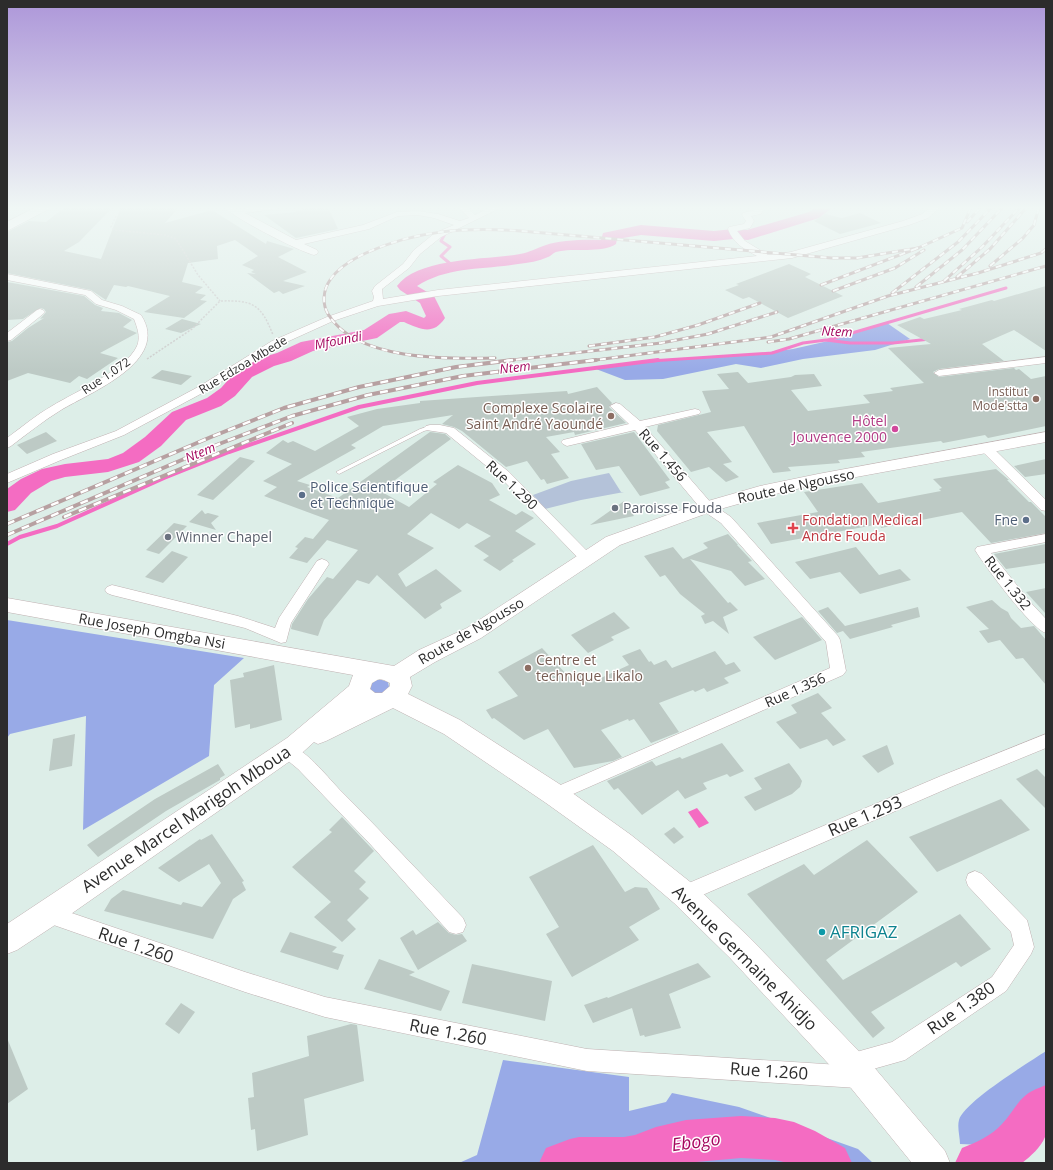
<svg xmlns="http://www.w3.org/2000/svg" width="1053" height="1170" font-family="'Open Sans',sans-serif">
<rect width="100%" height="100%" fill="#ddeee8"/>
<!-- green -->
<g fill="#98aae7">
<polygon points="887,323 910,339 875,350 803,359 761,368 736,364 663,379 625,380 596,369 669,359 746,355 793,349 837,339"/>
<polygon points="7,620 244,658 214,685 209,756 83,830 86,716 10,734 7,738"/>
<path d="M 376,680 L 382,680 L 388,682 L 389,687 C 384,695 376,696 370,689 L 371,684 Z"/>
<path d="M 1046,1051 L 1046,1123 L 1029,1147 L 960,1144 C 960,1137 957,1127 959,1120 C 964,1102 1028,1063 1046,1051 Z"/>
<polygon points="503,1060 629,1077 629,1111 666,1102 672,1093 739,1107 858,1149 873,1163 459,1163 477,1155"/>
</g>
<!-- cemetery -->
<polygon fill="#b4c2d9" points="609,473 621,492 624,492 581,500 545,509 533,495 571,481"/>
<!-- water -->
<polygon fill="#f46cc2" points="697,808 709,823 699,828 688,812"/>
<g fill="none" stroke-linecap="round" stroke-linejoin="round">
<!-- stream-far1 -->
<g stroke="#f46cc2" stroke-width="3">
<polyline points="446,232 441,241 450,247 441,256 453,266"/>
<polyline points="828,340 1006,288"/>
<polyline points="650,361 772,353 803,343 826,340 850,343 893,343 930,339"/>
</g>
<!-- stream -->
<polyline stroke="#f46cc2" stroke-width="4" points="7,544 20,537 57,526 164,478 229,452 359,407 477,383 658,360"/>
<!-- river -->
<g fill="#f46cc2" fill-rule="evenodd">
<path d="M 816,207 L 833,207 L 819,218 L 748,240 L 733,239 L 714,241 L 641,235 L 617,239 L 616,244 C 601,254 574,247 556,252 C 553,253 551,256 548,257 C 539,261 528,263 518,264 C 483,270 448,266 417,286 L 434,296 L 445,318 C 433,336 420,329 404,322 L 400,322 L 377,338 L 313,351 L 291,361 L 274,366 L 252,377 L 235,396 L 221,406 L 186,420 L 161,446 L 139,462 L 108,472 L 65,477 L 51,481 L 31,493 L 15,510 L 7,512 L 7,489 L 21,479 L 42,469 L 65,464 L 108,459 L 123,453 L 145,437 L 172,412 L 207,398 L 221,388 L 238,369 L 260,358 L 277,353 L 301,342 L 364,330 L 389,314 L 395,313 L 406,311 L 424,318 L 426,316 L 420,303 L 400,290 L 397,286 C 418,257 488,260 520,254 C 531,252 536,248 546,245 C 557,240 589,239 601,240 L 603,233 L 641,225 L 714,231 L 733,229 L 747,230 L 809,212 Z"/>
<path d="M 1046,1085 C 1046,1096 1049,1128 1045,1137 C 1041,1147 1031,1156 1022,1163 L 955,1163 L 962,1148 C 977,1142 991,1136 1002,1124 C 1011,1115 1016,1103 1026,1095 C 1032,1090 1039,1088 1046,1085 Z"/>
<polygon points="741,1116 775,1118 794,1122 815,1131 845,1148 852,1163 788,1163 775,1160 741,1158 685,1163 539,1163 546,1148 570,1139 579,1137 624,1137 635,1135 656,1127 686,1120"/>
</g>
</g>
<!-- building -->
<g fill="#bdcac5">
<polygon points="65,207 113,207 79,242 64,251 101,259 121,207 179,207 165,223 212,210 266,244 267,241 294,249 278,257 307,272 283,281 305,286 283,294 279,291 274,293 247,273 256,274 251,272 254,270 242,265 258,256 235,240 217,246 218,259 188,263 182,282 203,287 195,293 206,295 200,300 207,301 184,318 144,312 170,296 128,286 126,287 114,285 106,300 91,290 7,273 7,232 29,221 46,222"/>
<polygon points="311,207 328,207 338,229 296,238 264,215 295,212"/>
<polygon points="860,213 881,223 840,234 814,221 825,214 842,218"/>
<polygon points="789,264 811,274 805,277 843,296 788,318 749,297 743,299 725,290 739,285 736,284"/>
<polygon points="7,282 84,296 95,305 103,308 101,311 119,313 132,320 123,327 137,333 100,353 118,358 87,379 79,376 70,383 28,373 7,381 7,342 12,341 28,328 44,318 40,319 46,312 44,309 40,308 23,319 7,320"/>
<polygon points="1046,286 1046,351 1014,330 982,344 1004,361 939,369 933,372 939,377 1014,368 1016,370 1019,369 1031,379 1046,376 1046,426 988,438 985,435 943,443 941,441 861,452 865,457 838,460 840,463 788,467 791,471 773,473 744,426 707,432 732,462 723,464 739,477 726,482 709,467 691,472 657,431 658,425 711,412 702,391 729,389 717,374 738,372 748,383 791,377 795,375 814,374 822,386 791,390 808,411 870,403 863,395 893,391 890,388 924,383 888,348 931,344 897,325 920,317 924,319 962,310 959,309 992,300 994,301"/>
<polygon points="182,319 201,324 181,333 165,329"/>
<polygon points="162,370 192,376 181,385 151,378"/>
<polygon points="597,387 612,403 609,407 626,423 575,435 574,432 546,437 560,452 551,454 569,478 547,484 544,479 541,480 527,461 506,467 462,431 454,427 442,424 453,415 383,426 351,445 356,448 297,481 310,485 307,487 338,498 430,432 445,434 451,439 380,491 409,507 437,484 433,482 458,465 492,483 500,495 489,500 516,515 522,511 534,518 515,531 536,544 512,560 514,561 500,571 483,560 489,556 474,546 491,536 467,523 459,529 431,513 407,534 434,548 398,574 406,587 436,569 462,591 440,604 442,608 425,619 377,575 369,584 357,580 324,620 318,636 291,629 292,624 308,599 327,577 333,579 358,550 327,540 307,563 289,558 298,548 295,547 305,537 313,539 329,520 264,496 277,487 263,481 292,464 266,453 283,440 288,443 293,441 315,451 359,426 347,417 377,409 420,403 420,401 477,397 567,391 568,394"/>
<polygon points="46,432 57,441 27,454 17,445"/>
<polygon points="634,432 670,480 665,482 670,488 640,496 619,466 596,470 581,444"/>
<polygon points="240,457 255,461 213,500 197,495"/>
<polygon points="1046,459 1046,474 1025,477 1014,466"/>
<polygon points="996,469 1009,480 1007,480 1029,502 1031,502 1046,517 1046,533 991,543 962,512 881,528 880,524 771,544 757,523 818,512 804,492 862,483 878,503 941,491 939,489 942,488 933,479"/>
<polygon points="624,501 634,516 590,525"/>
<polygon points="202,510 205,514 208,513 219,516 211,523 216,530 189,522"/>
<polygon points="174,523 187,526 159,554 146,550"/>
<polygon points="728,534 738,545 737,545 752,561 748,562 765,579 745,586 731,571 690,559 728,603 730,602 738,610 723,617 729,634 713,621 705,624 701,616 705,614 680,594 665,575 660,577 644,556 673,547 683,559 708,548 703,543"/>
<polygon points="1046,544 1046,563 1006,569 994,554"/>
<polygon points="856,547 879,575 900,569 911,580 860,594 840,572 810,579 795,562"/>
<polygon points="172,551 188,557 163,583 145,577"/>
<polygon points="1046,588 1046,614 1026,592"/>
<polygon points="992,600 1001,608 1008,612 1011,618 1021,628 1034,626 1046,640 1046,685 1023,658 1016,659 1000,640 988,643 979,631 989,629 966,607"/>
<polygon points="828,607 845,626 918,607 920,617 891,625 893,627 850,639 843,631 837,633 818,611"/>
<polygon points="614,612 630,628 611,637 614,640 588,653 571,635"/>
<polygon points="802,617 822,640 775,660 753,637"/>
<polygon points="542,648 569,677 581,673 590,683 629,665 622,656 640,649 649,662 651,661 654,665 666,660 672,668 715,651 726,665 734,662 741,671 724,678 729,683 707,692 704,688 695,692 693,690 659,703 679,732 651,743 634,719 629,721 628,719 601,730 622,757 613,761 574,768 548,729 524,740 494,718 492,719 486,710 518,696 498,672"/>
<polygon points="274,665 282,720 250,729 250,724 235,728 230,680 244,677 243,673"/>
<polygon points="818,693 832,708 821,713 846,740 833,746 827,739 800,749 776,722 797,713 791,705"/>
<polygon points="75,734 72,766 49,771 53,739"/>
<polygon points="722,743 744,771 730,777 727,774 703,783 707,789 685,799 678,790 642,815 618,788 614,790 607,781 652,761 656,766 680,757 682,759"/>
<polygon points="887,745 894,764 878,773 862,756"/>
<polygon points="789,763 799,776 802,781 800,787 792,794 755,811 744,797 762,789 754,778"/>
<polygon points="218,764 225,775 220,778 220,780 166,811 98,857 87,845 155,799"/>
<polygon points="1037,769 1046,778 1046,809 1016,779"/>
<polygon points="1001,799 1030,830 937,872 909,837"/>
<polygon points="342,817 374,851 354,871 366,882 359,889 369,898 347,920 356,929 342,942 314,917 331,902 292,867 332,832 329,830"/>
<polygon points="674,827 684,837 674,844 664,834"/>
<polygon points="212,834 244,881 242,882 246,890 233,899 213,939 104,911 111,899 123,890 181,905 183,902 202,907 221,883 209,864 179,882 158,868 200,839 201,840"/>
<polygon points="867,840 918,892 826,960 843,980 960,914 991,949 961,967 956,962 871,1012 885,1028 873,1038 747,894 804,864 814,875"/>
<polygon points="593,845 625,892 635,887 647,888 660,909 629,927 639,940 572,977 546,934 559,927 529,877"/>
<polygon points="438,922 449,933 456,935 462,934 467,941 418,970 400,938 413,930 416,935"/>
<polygon points="290,932 337,947 332,952 344,955 338,970 280,952"/>
<polygon points="379,959 415,972 409,975 450,991 441,1011 364,989"/>
<polygon points="698,963 711,977 669,994 681,1028 645,1037 644,1035 640,1036 632,1008 593,1023 584,1005 607,997 608,998"/>
<polygon points="472,964 552,981 545,1021 462,1003"/>
<polygon points="181,1003 195,1012 179,1034 165,1024"/>
<polygon points="351,1024 357,1025 364,1081 304,1099 308,1135 257,1151 255,1129 251,1130 248,1098 254,1097 252,1073 309,1056 307,1036"/>
<polygon points="7,1038 28,1089 7,1104"/>
</g>
<g fill="none" stroke-linecap="round" stroke-linejoin="round">
<!-- lane casing -->
<g stroke="#c0b1b2" stroke-width="1">
<polygon id="lane" points="430,426 433,428 432,429 424,431 341,473 339,474 336,472 420,429"/>
</g>
<!-- street casing -->
<g stroke="#c0b1b2" stroke-width="1">
<g id="street">
<path d="M 224,207 L 234,207 L 239,210 L 252,207 L 279,207 L 275,209 L 245,213 L 296,240 L 363,225 L 397,212 L 418,211 L 438,214 L 460,221 L 469,218 L 458,207 L 467,207 L 475,215 L 491,207 L 502,207 L 441,237 L 420,254 L 409,268 L 382,289 L 383,299 L 438,290 L 757,256 C 744,249 733,243 728,229 L 729,227 L 744,224 L 746,221 L 742,215 L 743,213 L 755,210 L 757,207 L 765,207 L 761,214 L 751,216 L 754,221 L 750,228 L 737,231 L 745,241 L 768,255 L 791,252 L 903,221 L 922,214 L 931,207 L 940,207 L 928,218 L 909,225 L 792,258 L 438,296 L 378,306 L 333,321 L 280,345 L 208,390 L 124,435 L 61,460 L 7,483 L 7,474 L 53,454 L 116,431 L 200,386 L 272,341 L 327,317 L 373,301 L 374,297 L 372,291 L 375,286 L 403,264 L 414,250 L 435,233 L 454,225 L 434,218 L 418,215 L 398,216 L 369,229 L 304,244 L 317,250 L 318,252 L 317,254 L 314,255 C 298,251 234,218 224,207 Z"/>
<path d="M 7,274 L 91,291 L 102,300 L 122,306 L 141,315 C 171,361 91,392 61,410 C 43,421 27,434 11,446 L 7,448 L 7,438 C 22,427 36,415 52,406 C 75,392 126,370 137,346 C 141,337 137,327 134,319 L 116,310 L 96,304 L 85,295 L 7,280 Z"/>
<polygon points="40,309 43,310 45,312 43,314 11,340 7,341 7,333 37,310"/>
<polygon points="1046,357 1046,363 939,376 934,373 939,370"/>
<polygon points="616,403 620,404 640,421 695,409 699,410 701,412 699,414 645,427 712,504 731,517 838,636 840,640 846,671 843,675 555,802 549,800 546,795 549,790 830,668 826,642 721,523 702,510 635,430 567,446 563,444 561,442 563,440 629,424 610,406"/>
<polygon points="430,425 440,425 454,428 509,472 591,555 593,558 591,561 586,563 581,561 501,478 446,433 426,430 424,428 426,426"/>
<polygon points="987,445 991,446 1046,500 1046,511 1041,510 983,452 981,449 983,446"/>
<path d="M 1046,534 L 1046,542 L 991,553 L 1032,604 L 1046,619 L 1046,633 C 1031,629 985,566 975,550 L 977,547 L 982,546 Z"/>
<polygon points="322,559 327,561 329,564 291,623 286,642 281,643 245,628 112,595 107,593 105,590 107,587 112,585 238,616 275,628 279,618 317,561"/>
<polygon points="1046,734 1046,748 953,786 691,900 684,903 677,900 675,894 677,888 941,776"/>
<path d="M 287,743 C 306,750 325,774 339,789 C 381,831 422,875 463,918 L 466,925 L 463,932 L 456,934 L 449,932 L 371,845 L 298,769 L 281,755 L 279,750 L 281,745 Z"/>
<polygon points="975,871 982,874 1027,920 1034,947 1031,954 1006,991 905,1060 866,1071 869,1077 866,1085 858,1088 587,1071 325,1017 245,992 48,923 41,921 38,914 41,907 48,905 245,972 325,997 587,1049 840,1065 842,1056 892,1042 992,977 1014,945 1011,932 968,886 966,880 968,874"/>
</g>
</g>
<!-- secondary casing -->
<g stroke="#c0b1b2" stroke-width="1">
<g id="secondary">
<polygon points="36,207 51,207 49,209 7,231 7,222"/>
<path d="M 1046,432 L 1046,442 L 818,484 L 763,497 L 713,511 L 620,545 L 481,638 L 435,662 L 410,677 L 412,686 L 408,694 L 460,720 L 564,787 L 631,835 L 694,885 L 750,938 L 873,1066 L 945,1151 L 950,1163 L 912,1163 L 851,1088 L 730,958 L 674,903 L 613,851 L 546,803 L 444,734 L 393,708 L 326,741 L 318,744 L 314,742 L 303,752 L 58,923 L 17,950 L 7,954 L 7,924 L 287,738 L 349,686 L 353,675 L 7,612 L 7,598 L 394,666 L 419,650 L 467,628 L 606,537 L 701,503 L 760,486 L 818,474 ZM 379,679 L 384,680 L 390,683 L 390,686 L 382,693 L 375,693 L 370,689 L 372,683 Z"/>
</g>
</g>
<!-- path -->
<g stroke="#ccc" stroke-width="1.5" stroke-dasharray="2 1.5" stroke-linecap="butt">
<polyline points="116,216 111,227 114,230 165,235 176,239 198,275 220,301"/>
<path d="M 147,359 L 192,329 L 220,301 C 253,300 261,304 273,335"/>
</g>
<!-- lane -->
<use href="#lane" fill="#fff" fill-rule="evenodd"/>
<!-- street -->
<use href="#street" fill="#fff" fill-rule="evenodd"/>
<!-- secondary -->
<use href="#secondary" fill="#fff" fill-rule="evenodd"/>
<!-- rail-far1 casing -->
<g stroke="#b7a0a1" stroke-width="3">
<g id="rail-far1">
<polyline points="967,222 981,207"/>
<polyline points="990,266 1023,238 1034,225 1039,207"/>
<polyline points="957,277 990,249 1027,207"/>
<polyline points="944,281 982,247 1020,207"/>
<polyline points="821,285 918,248 962,228 971,207"/>
<polyline points="916,287 962,250 1003,207"/>
<polyline points="833,291 895,268 924,250"/>
<polyline points="892,293 958,242 992,207"/>
<polyline points="768,342 789,339 1046,266"/>
<polyline points="589,346 655,337 698,325 760,303"/>
<path d="M 495,358 C 447,359 356,361 328,314 C 322,304 323,290 330,280 C 338,268 353,259 366,253 C 416,230 467,227 521,231 L 832,258 L 857,258 L 918,248"/>
<polyline points="504,361 661,343 708,334 777,312"/>
<polyline points="588,361 771,337 888,296 978,273 1041,253 1046,249"/>
</g>
</g>
<!-- rail casing -->
<g stroke="#b7a0a1" stroke-width="4">
<g id="rail">
<polyline points="64,517 292,423"/>
<polyline points="7,524 211,437 284,408 359,387 456,367 513,360"/>
<polyline points="7,535 219,444 292,416 368,395 463,376 596,360"/>
</g>
</g>
<!-- rail-far1 -->
<use href="#rail-far1" stroke="#fff" stroke-width="2" stroke-dasharray="6" stroke-linecap="butt"/>
<!-- rail -->
<use href="#rail" stroke="#fff" stroke-width="2.5" stroke-dasharray="8" stroke-linecap="butt"/>
</g>
<!-- sky -->
<linearGradient id="sky" x2="0" y2="1"><stop stop-color="#ad97d9"/><stop offset="0.56" stop-color="#f0f7f5"/><stop offset="1" stop-color="#f0f7f5" stop-opacity="0"/></linearGradient>
<rect width="1053" height="371" fill="url(#sky)"/>
<!-- markers -->
<g fill="#8d6e63" stroke="#fff" stroke-width="1.5">
<circle cx="1036" cy="399" r="4"/>
<circle cx="611" cy="416" r="4"/>
<circle cx="528" cy="668" r="4"/>
</g>
<circle fill="#d1479c" stroke="#fff" stroke-width="1.5" cx="895" cy="429" r="4"/>
<g fill="#5c6f8a" stroke="#fff" stroke-width="1.5">
<circle cx="302" cy="495" r="4"/>
<circle cx="1026" cy="520" r="4"/>
</g>
<g fill="#6b7280" stroke="#fff" stroke-width="1.5">
<circle cx="615" cy="508" r="4"/>
<circle cx="168" cy="537" r="4"/>
</g>
<path fill="#e0444e" stroke="#fff" stroke-width="1.5" d="M791 522h4v4h4v4h-4v4h-4v-4h-4v-4h4z"/>
<circle fill="#0f9aa8" stroke="#fff" stroke-width="1.5" cx="822" cy="932" r="4"/>
<g text-anchor="middle" stroke-width="3" stroke-linejoin="round" paint-order="stroke">
<!-- far-street labels -->
<g font-size="12" fill="#2c2c2c" stroke="#fff">
<text transform="translate(243 365) rotate(-31)" y="4">Rue Edzoa Mbede</text>
<text transform="translate(106 376) rotate(-34)" y="4">Rue 1.072</text>
</g>
<!-- far-education labels -->
<g font-size="12" fill="#785e54" stroke="#fff" text-anchor="end">
<text x="1028" y="396">Institut<tspan x="1028" dy="14">Mode'stta</tspan></text>
</g>
<!-- far-water labels -->
<g font-size="13" font-style="italic" fill="#a4075e" stroke="#fff">
<text transform="translate(837 331) rotate(2)" y="5">Ntem</text>
<text transform="translate(338 340) rotate(-11)" y="5">Mfoundi</text>
<text transform="translate(515 367) rotate(-7)" y="5">Ntem</text>
<text transform="translate(200 452) rotate(-23)" y="5">Ntem</text>
</g>
<!-- education labels -->
<g font-size="14" fill="#785e54" stroke="#fff" text-anchor="end">
<text x="603" y="413">Complexe Scolaire<tspan x="603" dy="16">Saint André Yaoundé</tspan></text>
<text x="536" y="665" text-anchor="start">Centre et<tspan x="536" dy="16">technique Likalo</tspan></text>
</g>
<!-- hotel labels -->
<g font-size="14" fill="#b23c85" stroke="#fff" text-anchor="end">
<text x="887" y="426">Hôtel<tspan x="887" dy="16">Jouvence 2000</tspan></text>
</g>
<!-- street labels -->
<g font-size="14" fill="#2c2c2c" stroke="#fff">
<text transform="translate(663 455) rotate(49)" y="5">Rue 1.456</text>
<text transform="translate(512 485) rotate(43)" y="5">Rue 1.290</text>
<text transform="translate(796 486) rotate(-12)" y="5">Route de Ngousso</text>
<text transform="translate(1008 583) rotate(51)" y="5">Rue 1.332</text>
<text transform="translate(152 631) rotate(10)" y="5">Rue Joseph Omgba Nsi</text>
<text transform="translate(471 631) rotate(-30)" y="5">Route de Ngousso</text>
<text transform="translate(795 690) rotate(-24)" y="5">Rue 1.356</text>
</g>
<!-- service labels -->
<g font-size="14" fill="#4e5e75" stroke="#fff" text-anchor="start">
<text x="310" y="492">Police Scientifique<tspan x="310" dy="16">et Technique</tspan></text>
<text x="1018" y="525" text-anchor="end">Fne</text>
</g>
<!-- worship labels -->
<g font-size="14" fill="#5b616d" stroke="#fff" text-anchor="start">
<text x="623" y="513">Paroisse Fouda</text>
<text x="176" y="542">Winner Chapel</text>
</g>
<!-- health labels -->
<g font-size="14" fill="#be3a42" stroke="#fff" text-anchor="start">
<text x="802" y="525">Fondation Medical<tspan x="802" dy="16">Andre Fouda</tspan></text>
</g>
<!-- near-street labels -->
<g font-size="17" fill="#2c2c2c" stroke="#fff">
<text transform="translate(865 816) rotate(-23)" y="6">Rue 1.293</text>
<text transform="translate(186 819) rotate(-34)" y="6">Avenue Marcel Marigoh Mboua</text>
<text transform="translate(136 945) rotate(19)" y="6">Rue 1.260</text>
<text transform="translate(745 958) rotate(45)" y="6">Avenue Germaine Ahidjo</text>
<text transform="translate(961 1008) rotate(-35)" y="6">Rue 1.380</text>
<text transform="translate(448 1032) rotate(11)" y="6">Rue 1.260</text>
<text transform="translate(769 1071) rotate(4)" y="6">Rue 1.260</text>
</g>
<!-- near-culture labels -->
<g font-size="17" fill="#0d838f" stroke="#fff" text-anchor="start">
<text x="830" y="938">AFRIGAZ</text>
</g>
<!-- near-water labels -->
<g font-size="18" font-style="italic" fill="#a4075e" stroke="#fff">
<text transform="translate(696 1142) rotate(-8)" y="6">Ebogo</text>
</g>
</g>
<!-- border -->
<rect width="1053" height="1170" fill="none" stroke="#2c2c2c" stroke-width="16"/>
</svg>
